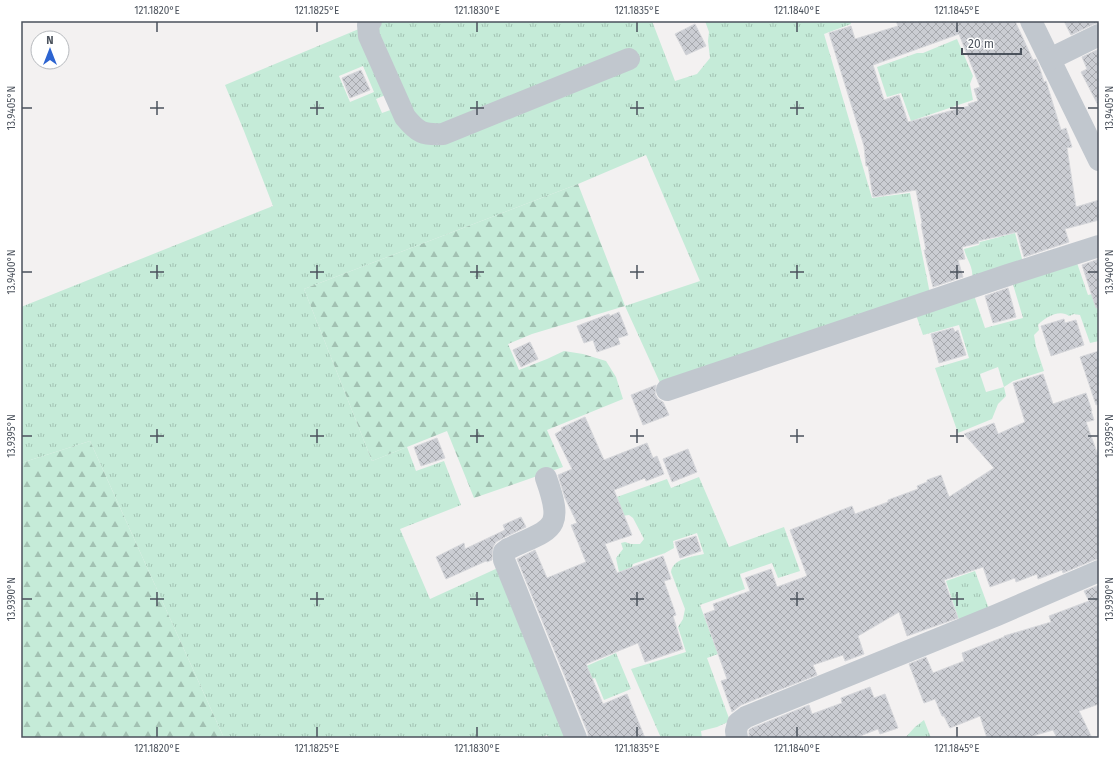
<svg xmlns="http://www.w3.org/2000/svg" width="1120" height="759" font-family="'Fira Sans',sans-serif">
<defs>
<pattern id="grass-tufts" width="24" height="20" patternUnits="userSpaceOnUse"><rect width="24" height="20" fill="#c5ebd8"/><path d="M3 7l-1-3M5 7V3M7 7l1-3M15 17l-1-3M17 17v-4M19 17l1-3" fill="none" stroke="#a2c1b2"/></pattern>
<pattern id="forest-firs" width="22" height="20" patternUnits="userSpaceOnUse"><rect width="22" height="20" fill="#c5ebd8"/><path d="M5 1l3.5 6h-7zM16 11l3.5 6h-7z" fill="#a2c1b2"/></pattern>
<pattern id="building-cross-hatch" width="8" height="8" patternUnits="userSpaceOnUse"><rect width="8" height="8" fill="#cbcdd3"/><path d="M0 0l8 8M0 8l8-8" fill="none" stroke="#a7a9ae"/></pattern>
</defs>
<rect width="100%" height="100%" fill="#f3f1f1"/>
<!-- grass -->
<g fill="url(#grass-tufts)" fill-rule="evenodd">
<path d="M 378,21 L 652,21 L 675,81 L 697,74 L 710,58 L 708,41 L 709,32 L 705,21 L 850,21 L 851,24 L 824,34 L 872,198 L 910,193 L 930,294 L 661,385 L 625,306 L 700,281 L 646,155 L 578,184 L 304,289 L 372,461 L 407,447 L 416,471 L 444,461 L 461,505 L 400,529 L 430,599 L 500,567 L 569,738 L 549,738 L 547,735 L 540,738 L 224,738 L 90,441 L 21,463 L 21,307 L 273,206 L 244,131 L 225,85 ZM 363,66 L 374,92 L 350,102 L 339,76 ZM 390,93 L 396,108 L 382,113 L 376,99 Z"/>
<polygon points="957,39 973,76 970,84 973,100 911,121 901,93 887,97 877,67 917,53 923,53"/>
<path d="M 1015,233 L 1024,266 L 972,283 C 974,265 968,264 964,249 L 979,245 L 980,242 Z"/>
<path d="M 1076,260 L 1088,295 L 1092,294 L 1099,313 L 1099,341 L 1090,343 L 1080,315 L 1074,314 L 1069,316 C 1060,309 1045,317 1038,325 L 1039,330 L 1034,335 L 1036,347 L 1044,371 L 1013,381 L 1004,387 L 1006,396 L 998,404 L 992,419 L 958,433 L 935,368 L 969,358 L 959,325 L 923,335 L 915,312 L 974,295 L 985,328 L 1023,318 L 1012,281 ZM 998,367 L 1004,387 L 986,392 L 980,374 Z"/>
<path d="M 699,477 L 729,547 L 784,527 L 800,571 L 778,578 L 772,563 L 740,574 L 745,589 L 700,605 L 718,654 L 707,658 L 730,721 L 717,727 L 701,731 L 702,738 L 661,738 L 631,669 L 686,652 L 678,627 L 683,619 L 685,609 L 671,572 C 673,558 692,557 704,554 L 697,533 L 673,541 L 674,548 L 665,553 L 633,564 L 632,567 L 619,572 L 616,558 L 623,549 L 621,543 L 625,542 L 631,544 L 640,544 L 644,539 L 633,518 L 629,515 L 621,516 L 614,498 L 667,479 L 671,488 Z"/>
<polygon points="975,571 989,609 959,620 946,581"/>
<polygon points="616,653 631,689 604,700 595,678 588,680 582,668"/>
<polygon points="924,720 931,738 905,738 915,727"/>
</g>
<!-- forest -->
<g fill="url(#forest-firs)">
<polygon points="578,184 625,306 532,334 508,344 519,370 547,359 564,351 583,354 606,361 616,377 623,399 547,430 563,467 474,498 447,431 372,461 304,289"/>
<polygon points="90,441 224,738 21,738 21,463"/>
</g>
<!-- building -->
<g fill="url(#building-cross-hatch)" stroke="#d6d7db" fill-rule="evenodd">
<path d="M 896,21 L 1015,21 L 1033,60 L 1036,59 L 1039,66 L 1044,82 L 1046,81 L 1061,130 L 1066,128 L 1072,147 L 1067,148 L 1076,207 L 1099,200 L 1099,220 L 1065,229 L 1069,242 L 1024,257 L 1017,232 L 978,241 L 979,243 L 962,247 L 965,259 L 958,260 L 963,277 L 933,287 L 924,250 L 926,250 L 921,224 L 922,223 L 916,190 L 873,197 L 868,166 L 866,166 L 864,146 L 829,33 L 851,26 L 855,39 L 898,26 ZM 959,34 L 980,87 L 974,89 L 978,101 L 968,104 L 969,106 L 908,122 L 899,95 L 884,100 L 873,65 Z"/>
<polygon points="1064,21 1099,21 1099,23 1094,24 1071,35"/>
<polygon points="695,24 706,46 686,55 675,34"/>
<polygon points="1099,49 1099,107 1081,72 1087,69 1082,57"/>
<polygon points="361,70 370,90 350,98 342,78"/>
<polygon points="1099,259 1099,307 1096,308 1082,265"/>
<polygon points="1008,288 1016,317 993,323 985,296"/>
<polygon points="619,312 628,335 618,338 620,344 597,352 593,340 584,343 577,326 609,314 610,316"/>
<polygon points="1064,319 1065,323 1076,320 1084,345 1051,356 1041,326"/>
<polygon points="953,328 955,332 958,330 966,355 939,363 931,334"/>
<polygon points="530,342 538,359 521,367 513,350"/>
<polygon points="1099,351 1099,404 1096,405 1080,357"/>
<polygon points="1043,374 1053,404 1086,393 1092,411 1091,411 1094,420 1086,422 1099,458 1099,559 1094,560 1063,573 1062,570 1038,579 1037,574 1016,582 1015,578 990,587 983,567 944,580 958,618 907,636 899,612 858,636 864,654 845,661 843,655 813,665 817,675 741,705 732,712 721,681 727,679 704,614 715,610 713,604 750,591 745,578 771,569 777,587 807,576 790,530 852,506 855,514 888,502 888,500 918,489 917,486 927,482 927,480 941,475 949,497 994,468 964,434 994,423 998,434 1025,422 1013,383"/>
<polygon points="656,385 655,394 658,399 663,402 669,415 643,425 631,395"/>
<polygon points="585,417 604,460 647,443 653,458 657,456 664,474 646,481 645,478 614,490 632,535 605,544 617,573 663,556 671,579 664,581 676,615 673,616 683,649 645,662 638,643 586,664 603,704 627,694 645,738 588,738 588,733 517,559 535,550 547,578 586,562 571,525 577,523 565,498 558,475 572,469 555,434 562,430 561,428"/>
<polygon points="437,438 445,458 421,466 414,447"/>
<polygon points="688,449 697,472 672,482 663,459"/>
<polygon points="521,517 526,527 503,538 496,542 493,547 492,560 487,562 486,561 446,579 436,557 464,543 465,549 505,530 503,525"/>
<polygon points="696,536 701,551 680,558 675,542"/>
<polygon points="1099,585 1099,704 1079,711 1092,738 1057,738 1053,730 1026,738 987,738 980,716 950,728 944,716 942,716 935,699 924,703 909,664 926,657 933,673 964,661 962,653 1004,637 1004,636 1051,622 1049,616 1089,601 1084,591"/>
<polygon points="870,687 874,698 885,694 898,728 880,734 878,729 855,738 749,738 749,730 752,728 809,705 812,714 842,703 841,698"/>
</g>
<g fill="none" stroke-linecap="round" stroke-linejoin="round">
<!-- minor -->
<g stroke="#c1c7ce" stroke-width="22">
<path d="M 371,21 L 368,25 L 369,36 L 405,117 C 418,133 423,135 443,134 L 629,59"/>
<polyline points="1031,21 1099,160"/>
<polyline points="1050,59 1099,35"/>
<polyline points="667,390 1008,275 1099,246"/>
<path d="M 546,478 C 565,531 552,528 508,549 L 504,552 L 504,560 L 576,738"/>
<polyline points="737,738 736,731 738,723 746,717 997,615 1099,571"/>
</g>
</g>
<!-- ticks -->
<path fill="none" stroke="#4b525c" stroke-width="1.5" d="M 157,22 L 157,32M 317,22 L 317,32M 477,22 L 477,32M 637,22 L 637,32M 797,22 L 797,32M 957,22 L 957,32M 157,101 L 157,115M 317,101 L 317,115M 477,101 L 477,115M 637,101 L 637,115M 797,101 L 797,115M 957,101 L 957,115M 22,108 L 32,108M 150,108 L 164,108M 310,108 L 324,108M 470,108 L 484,108M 630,108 L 644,108M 790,108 L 804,108M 950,108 L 964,108M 1088,108 L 1098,108M 157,265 L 157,279M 317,265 L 317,279M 477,265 L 477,279M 637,265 L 637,279M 797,265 L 797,279M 957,265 L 957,279M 22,272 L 32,272M 150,272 L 164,272M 310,272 L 324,272M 470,272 L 484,272M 630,272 L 644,272M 790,272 L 804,272M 950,272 L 964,272M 1088,272 L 1098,272M 157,429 L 157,443M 317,429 L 317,443M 477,429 L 477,443M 637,429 L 637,443M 797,429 L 797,443M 957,429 L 957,443M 22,436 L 32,436M 150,436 L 164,436M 310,436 L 324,436M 470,436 L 484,436M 630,436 L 644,436M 790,436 L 804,436M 950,436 L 964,436M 1088,436 L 1098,436M 157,592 L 157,606M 317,592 L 317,606M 477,592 L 477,606M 637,592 L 637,606M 797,592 L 797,606M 957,592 L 957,606M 22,599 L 32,599M 150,599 L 164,599M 310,599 L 324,599M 470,599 L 484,599M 630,599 L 644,599M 790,599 L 804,599M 950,599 L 964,599M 1088,599 L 1098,599M 157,727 L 157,737M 317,727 L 317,737M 477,727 L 477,737M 637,727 L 637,737M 797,727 L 797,737M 957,727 L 957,737"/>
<!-- border -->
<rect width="1120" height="759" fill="none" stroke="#ffffff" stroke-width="44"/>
<!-- north arrow -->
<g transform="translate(50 50)"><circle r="19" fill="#ffffff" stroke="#b7babe"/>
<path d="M0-3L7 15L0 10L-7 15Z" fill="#2d64d1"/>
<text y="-6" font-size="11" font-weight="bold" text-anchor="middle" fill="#4b525c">N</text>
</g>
<!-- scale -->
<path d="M962 48v6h59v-6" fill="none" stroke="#4b525c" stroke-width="2"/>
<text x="968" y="48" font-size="12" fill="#4b525c" stroke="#ffffff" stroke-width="3" paint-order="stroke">20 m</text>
<rect x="22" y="22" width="1076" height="715" fill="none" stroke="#4b525c" stroke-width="1.5"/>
<g font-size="10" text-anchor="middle" fill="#4b525c">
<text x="157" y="14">121.1820°E</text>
<text x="317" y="14">121.1825°E</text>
<text x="477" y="14">121.1830°E</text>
<text x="637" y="14">121.1835°E</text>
<text x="797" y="14">121.1840°E</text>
<text x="957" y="14">121.1845°E</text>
<text transform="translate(11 108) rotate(-90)" y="4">13.9405°N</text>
<text transform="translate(1109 108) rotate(-90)" y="4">13.9405°N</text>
<text transform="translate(11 272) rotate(-90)" y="4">13.9400°N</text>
<text transform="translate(1109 272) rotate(-90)" y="4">13.9400°N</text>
<text transform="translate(11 436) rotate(-90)" y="4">13.9395°N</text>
<text transform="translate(1109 436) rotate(-90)" y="4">13.9395°N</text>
<text transform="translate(11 599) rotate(-90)" y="4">13.9390°N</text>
<text transform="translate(1109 599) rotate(-90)" y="4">13.9390°N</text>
<text x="157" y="752">121.1820°E</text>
<text x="317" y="752">121.1825°E</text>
<text x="477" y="752">121.1830°E</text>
<text x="637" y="752">121.1835°E</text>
<text x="797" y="752">121.1840°E</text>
<text x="957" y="752">121.1845°E</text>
</g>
</svg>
